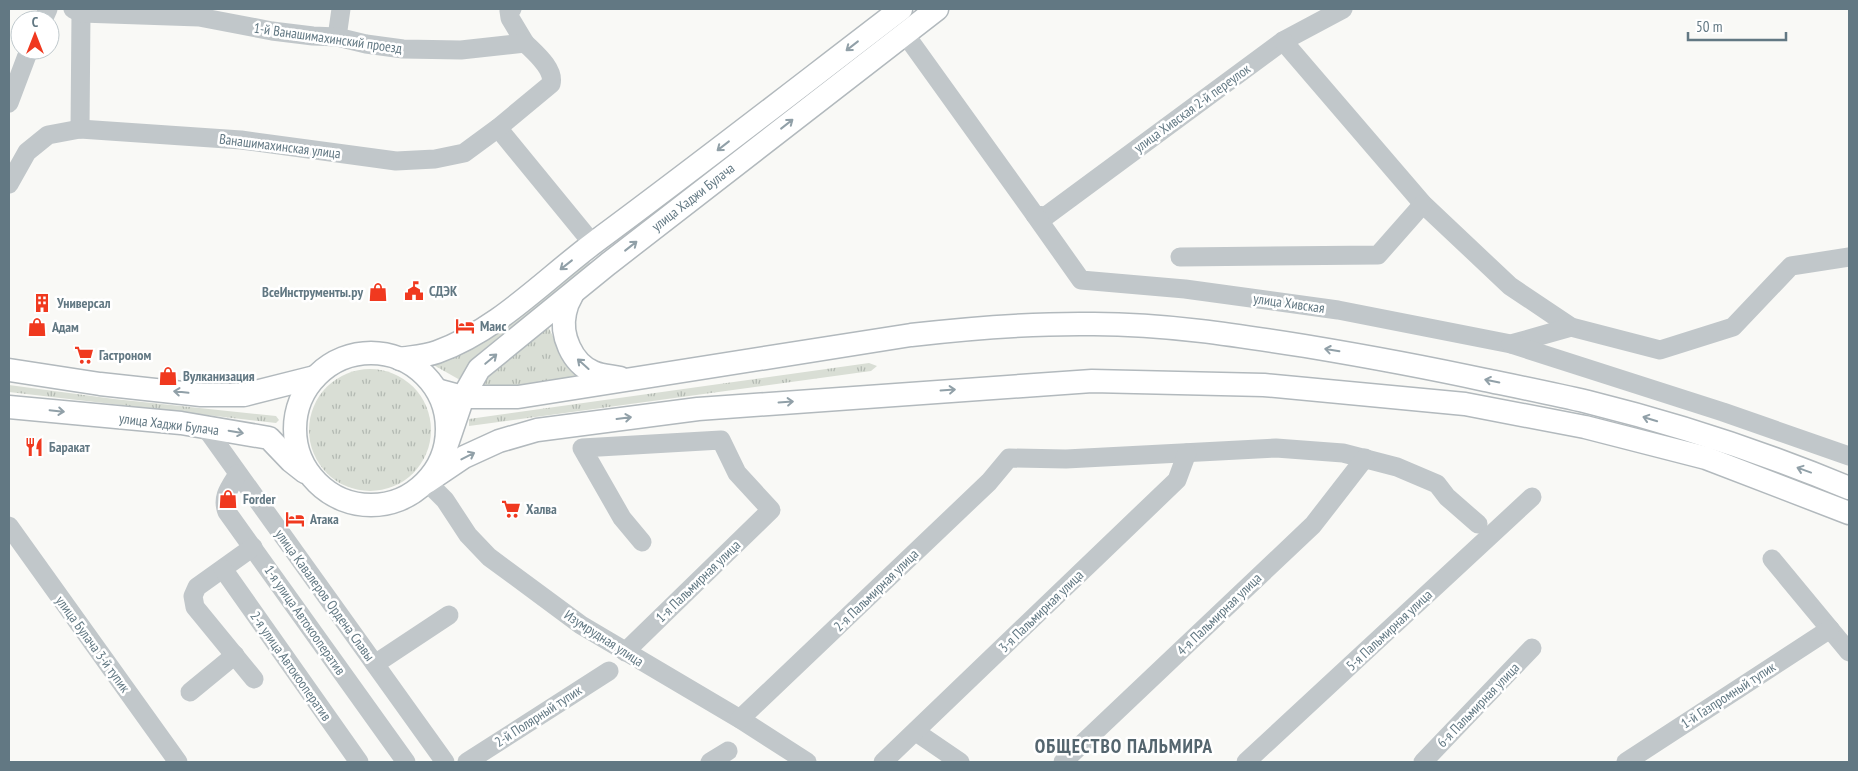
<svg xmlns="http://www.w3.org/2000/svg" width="1858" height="771" font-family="'PT Sans Narrow',sans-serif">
<defs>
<pattern id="grass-tufts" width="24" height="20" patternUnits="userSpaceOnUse" patternTransform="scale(1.25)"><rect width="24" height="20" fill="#d9ded5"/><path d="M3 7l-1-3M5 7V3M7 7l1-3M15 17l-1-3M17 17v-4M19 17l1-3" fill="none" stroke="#b3b9b2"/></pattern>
</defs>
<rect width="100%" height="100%" fill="#f9f9f6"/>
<!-- grass -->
<g fill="url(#grass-tufts)">
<polygon points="589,260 590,264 478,354 460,380 430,363"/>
<polygon points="547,324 557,345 578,370 577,377 501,389 479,384"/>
<polygon points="869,363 877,366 871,371 469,426 469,419"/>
<circle cx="370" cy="430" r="61"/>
<polygon points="9,385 114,399 276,416 279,420 276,423 9,392"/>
</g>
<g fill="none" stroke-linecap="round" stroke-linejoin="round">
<!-- major casing -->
<g stroke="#b2b9bd" stroke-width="25">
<g id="major">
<path d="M 572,295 C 569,300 566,307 565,313 C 560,335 572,363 593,372 C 601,376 611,376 620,378"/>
<circle cx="371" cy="429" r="76"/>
<path d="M 400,359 C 412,357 426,356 437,352 C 498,330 544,280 595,242 C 698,166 799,87 901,9"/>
<polyline points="9,370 100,384 201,395 244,395 315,377"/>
<path d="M 437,390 L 463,397 L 518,397 L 911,335 C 972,328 1033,323 1094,324 C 1165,324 1235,335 1305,346 C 1365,356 1425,367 1485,380 C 1519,387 1554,394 1588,402 C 1677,424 1765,453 1849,488"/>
<polyline points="9,407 181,423 269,438 291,461 305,472"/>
<polyline points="445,450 463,397 479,369 608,264 937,9"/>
<polyline points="427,482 464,457 499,441 537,430 698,409 1092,381 1264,385 1465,404 1585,427 1706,458 1849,513"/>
</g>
</g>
<!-- minor -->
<g stroke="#c1c7ca" stroke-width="19">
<polyline points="512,9 509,11 510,18 525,43"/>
<polyline points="43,20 48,9"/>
<polyline points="905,34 1035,215 1046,216 1283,41 1343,9"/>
<polyline points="337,37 341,9"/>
<polyline points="1283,41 1423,204 1510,286 1571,327 1660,350 1733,327 1791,266 1849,257"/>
<polyline points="9,103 29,50"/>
<polyline points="498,128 593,244"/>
<polyline points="80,129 81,13"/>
<path d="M 9,184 L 27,152 L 48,135 L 80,129 L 241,140 L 396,161 L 435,159 L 464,153 L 498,128 L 551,84 C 555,69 535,53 525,43 L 461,50 L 403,49 L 366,44 L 337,37 L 313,36 L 272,31 L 199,17 L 81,13 L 73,9"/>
<polyline points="1035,215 1081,280 1185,289 1338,310 1511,344 1571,327"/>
<polyline points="1180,257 1378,255 1423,204"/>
<polyline points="1511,344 1723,412 1849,456"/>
<polyline points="205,427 445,762"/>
<path d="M 238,474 C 230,487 221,497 227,512 L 406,762"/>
<polyline points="427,482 445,500 468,535 489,557 581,625 740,719 807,762"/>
<polyline points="9,526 178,762"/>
<polyline points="253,547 197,587 193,596 195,607 254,679"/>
<polyline points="1772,559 1849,652"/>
<polyline points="223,569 359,762"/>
<polyline points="625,652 771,510 737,473 721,440 582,448 622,518 642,542"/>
<polyline points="375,664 449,615"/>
<polyline points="190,692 235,655"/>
<polyline points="740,719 989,482 1009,458 1066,459 1276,448 1343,453 1397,467 1437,484 1447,497 1478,524"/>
<polyline points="916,732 960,762"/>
<polyline points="467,762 609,671"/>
<polyline points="710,762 728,751"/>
<polyline points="883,762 1177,480 1187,453"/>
<polyline points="1063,762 1313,525 1365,458"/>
<polyline points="1246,762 1532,497"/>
<polyline points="1423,762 1532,648"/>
<polyline points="1626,762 1830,629"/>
</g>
<!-- major -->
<use href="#major" stroke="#fff" stroke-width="22"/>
</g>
<!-- one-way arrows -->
<defs><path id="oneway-shaft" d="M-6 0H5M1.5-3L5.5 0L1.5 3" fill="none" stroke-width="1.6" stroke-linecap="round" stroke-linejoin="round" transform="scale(1.25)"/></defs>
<g stroke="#91a0a8">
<use href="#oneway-shaft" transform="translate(852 46) rotate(142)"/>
<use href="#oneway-shaft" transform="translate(787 124) rotate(-38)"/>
<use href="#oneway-shaft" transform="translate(723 146) rotate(142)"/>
<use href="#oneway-shaft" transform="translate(631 246) rotate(-38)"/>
<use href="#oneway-shaft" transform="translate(566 265) rotate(142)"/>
<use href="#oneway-shaft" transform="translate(1332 350) rotate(-171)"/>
<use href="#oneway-shaft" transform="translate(491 359) rotate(-40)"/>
<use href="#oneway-shaft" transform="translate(583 364) rotate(-138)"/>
<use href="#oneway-shaft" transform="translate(1492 381) rotate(-168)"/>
<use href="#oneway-shaft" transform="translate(948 390) rotate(-4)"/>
<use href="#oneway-shaft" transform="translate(181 392) rotate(-174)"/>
<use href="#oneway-shaft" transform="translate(786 402) rotate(-4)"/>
<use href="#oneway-shaft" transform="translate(57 411) rotate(6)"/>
<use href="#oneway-shaft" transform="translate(624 418) rotate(-7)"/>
<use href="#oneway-shaft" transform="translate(1650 419) rotate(-163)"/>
<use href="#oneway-shaft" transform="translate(236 432) rotate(10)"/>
<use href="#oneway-shaft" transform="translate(468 456) rotate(-27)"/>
<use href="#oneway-shaft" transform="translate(1804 470) rotate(-160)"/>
</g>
<!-- icons -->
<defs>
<g id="civic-bare" transform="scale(1.5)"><path d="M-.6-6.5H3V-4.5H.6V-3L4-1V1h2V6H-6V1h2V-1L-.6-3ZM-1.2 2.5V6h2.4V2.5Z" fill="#f0391f" stroke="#fff" stroke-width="2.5" paint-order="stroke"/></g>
<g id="shop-bare" transform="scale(1.5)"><path d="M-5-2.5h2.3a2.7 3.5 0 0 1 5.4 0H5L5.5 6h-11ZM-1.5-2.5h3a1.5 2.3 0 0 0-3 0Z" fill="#f0391f" stroke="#fff" stroke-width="2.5" paint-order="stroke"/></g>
<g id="building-bare" transform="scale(1.5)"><path d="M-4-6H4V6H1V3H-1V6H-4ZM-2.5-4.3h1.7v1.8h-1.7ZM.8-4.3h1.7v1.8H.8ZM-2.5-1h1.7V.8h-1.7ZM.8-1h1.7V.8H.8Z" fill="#f0391f" stroke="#fff" stroke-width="2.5" paint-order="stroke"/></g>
<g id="hotel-bare" transform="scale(1.5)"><path d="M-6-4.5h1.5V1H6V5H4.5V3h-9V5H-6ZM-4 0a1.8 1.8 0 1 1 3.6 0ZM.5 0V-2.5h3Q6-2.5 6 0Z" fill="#f0391f" stroke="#fff" stroke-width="2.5" paint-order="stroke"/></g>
<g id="supermarket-bare" transform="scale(1.5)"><path d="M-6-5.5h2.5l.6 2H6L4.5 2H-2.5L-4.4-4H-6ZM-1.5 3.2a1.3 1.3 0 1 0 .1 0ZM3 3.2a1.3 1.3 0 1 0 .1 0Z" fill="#f0391f" stroke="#fff" stroke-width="2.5" paint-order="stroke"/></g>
<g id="restaurant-bare" transform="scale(1.5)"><path d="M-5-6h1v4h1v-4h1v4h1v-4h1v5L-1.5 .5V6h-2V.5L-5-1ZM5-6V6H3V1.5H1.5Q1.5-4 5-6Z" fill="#f0391f" stroke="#fff" stroke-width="2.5" paint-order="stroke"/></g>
</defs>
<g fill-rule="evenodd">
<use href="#civic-bare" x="414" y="291"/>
<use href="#shop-bare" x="378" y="292"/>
<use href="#building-bare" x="42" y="303"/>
<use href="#hotel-bare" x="465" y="326"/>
<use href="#shop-bare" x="37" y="327"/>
<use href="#supermarket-bare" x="84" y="355"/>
<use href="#shop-bare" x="168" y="376"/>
<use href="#restaurant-bare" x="34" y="447"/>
<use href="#shop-bare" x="228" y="499"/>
<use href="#supermarket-bare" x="511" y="509"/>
<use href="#hotel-bare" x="295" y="519"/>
</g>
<g text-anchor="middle" stroke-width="5" stroke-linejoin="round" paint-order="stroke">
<!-- street labels -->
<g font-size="14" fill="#627883" stroke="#fff">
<text transform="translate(328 38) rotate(8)" y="5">1-й Ванашимахинский проезд</text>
<text transform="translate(1192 108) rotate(-36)" y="5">улица Хивская 2-й переулок</text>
<text transform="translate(280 146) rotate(7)" y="5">Ванашимахинская улица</text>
<text transform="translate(693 197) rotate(-38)" y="5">улица Хаджи Булача</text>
<text transform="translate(1289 303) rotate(8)" y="5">улица Хивская</text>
<text transform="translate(169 424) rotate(7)" y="5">улица Хаджи Булача</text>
<text transform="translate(698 581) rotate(-44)" y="5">1-я Пальмирная улица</text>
<text transform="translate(876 590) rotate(-44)" y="5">2-я Пальмирная улица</text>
<text transform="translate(325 595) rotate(54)" y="5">улица Кавалеров Ордена Славы</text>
<text transform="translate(1041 611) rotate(-44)" y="5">3-я Пальмирная улица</text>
<text transform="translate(1219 614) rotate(-44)" y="5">4-я Пальмирная улица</text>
<text transform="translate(305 620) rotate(55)" y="5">1-я улица Автокооператив</text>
<text transform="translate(1389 630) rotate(-43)" y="5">5-я Пальмирная улица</text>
<text transform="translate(604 638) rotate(33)" y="5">Изумрудная улица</text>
<text transform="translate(93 644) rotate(54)" y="5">улица Булача 3-й тупик</text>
<text transform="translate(291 666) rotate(55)" y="5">2-я улица Автокооператив</text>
<text transform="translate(1728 695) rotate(-33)" y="5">1-й Газпромный тупик</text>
<text transform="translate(1478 705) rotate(-46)" y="5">6-я Пальмирная улица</text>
<text transform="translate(538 716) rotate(-33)" y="5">2-й Полярный тупик</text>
</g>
<!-- poi labels -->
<g font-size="14" font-weight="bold" fill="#627883" stroke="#fff" text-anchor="start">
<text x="429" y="296">СДЭК</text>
<text x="363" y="297" text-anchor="end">ВсеИнструменты.ру</text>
<text x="57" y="308">Универсал</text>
<text x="480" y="331">Маис</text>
<text x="52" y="332">Адам</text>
<text x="99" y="360">Гастроном</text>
<text x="183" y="381">Вулканизация</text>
<text x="49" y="452">Баракат</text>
<text x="243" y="504">Forder</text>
<text x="526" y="514">Халва</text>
<text x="310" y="524">Атака</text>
</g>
<!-- district labels -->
<g font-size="19" font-weight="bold" letter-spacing="1" fill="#54656e" stroke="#fff">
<text x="1124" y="753">ОБЩЕСТВО ПАЛЬМИРА</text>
</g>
</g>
<!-- border -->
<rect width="1858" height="771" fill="none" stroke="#627883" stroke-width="20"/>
<!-- north arrow -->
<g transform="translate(35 35)"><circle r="24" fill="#ffffff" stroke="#c0c9cd"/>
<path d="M0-4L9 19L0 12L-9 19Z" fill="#f0391f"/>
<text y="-8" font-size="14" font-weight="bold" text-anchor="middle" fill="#627883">С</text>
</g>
<!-- scale -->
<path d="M1688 32v8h98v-8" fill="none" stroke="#627883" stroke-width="2.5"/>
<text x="1696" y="32" font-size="15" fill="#627883" stroke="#ffffff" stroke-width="4" paint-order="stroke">50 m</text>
</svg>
